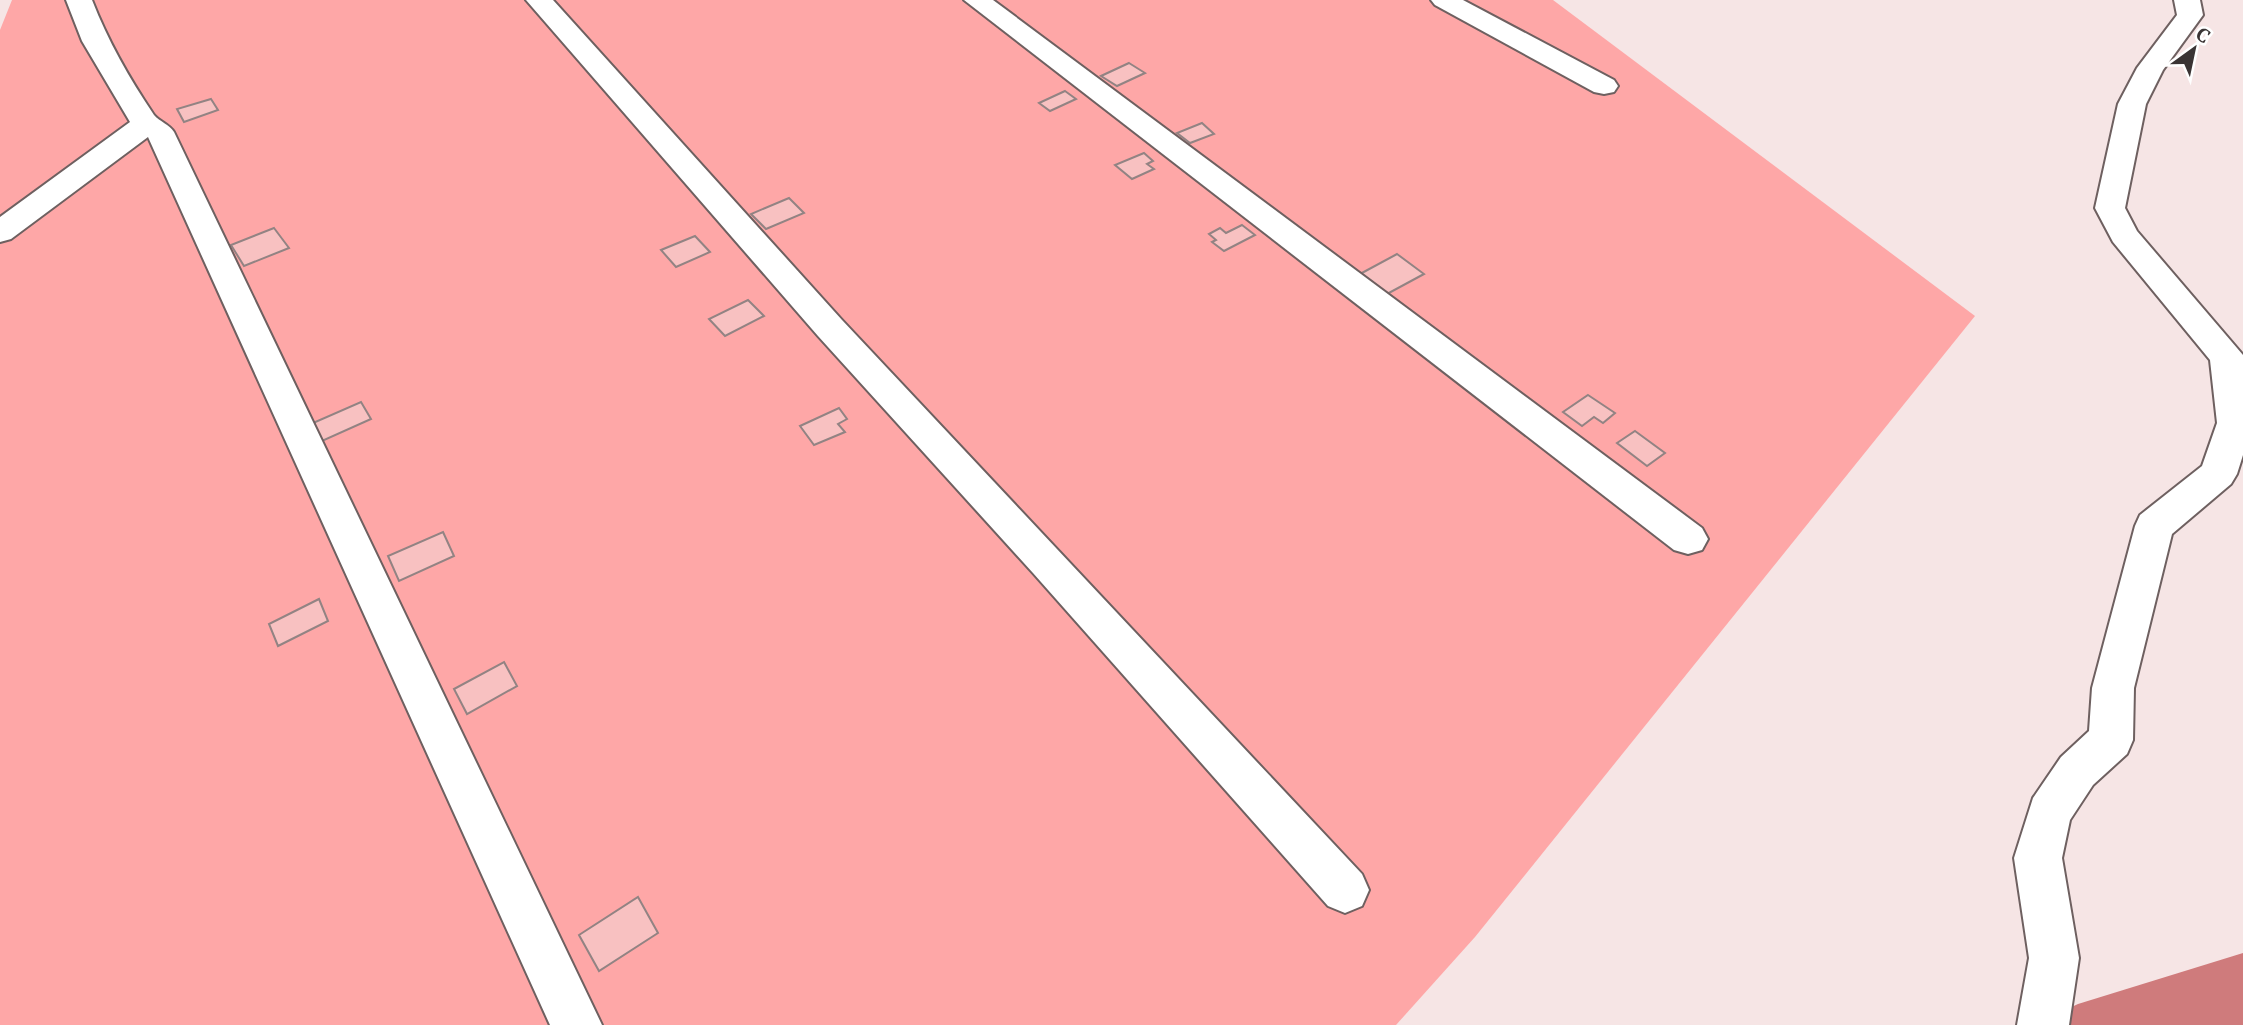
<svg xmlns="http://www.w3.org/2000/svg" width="2243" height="1025" font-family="'PT Serif',serif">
<rect width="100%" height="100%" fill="#f6e5e5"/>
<!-- green -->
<polygon fill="#fea7a7" points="12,0 1553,0 1975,316 1475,937 1396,1025 0,1025 0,30"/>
<!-- water -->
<polygon fill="#cf7b7c" points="2243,953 2243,1025 2033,1025 2078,1004"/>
<!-- building -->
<g fill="#f8c1c1" stroke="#928383" stroke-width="2">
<polygon points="1129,63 1145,73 1117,86 1101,76"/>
<polygon points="1065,91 1076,99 1050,111 1039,103"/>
<polygon points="211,99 218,110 184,122 177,109"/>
<polygon points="1202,123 1214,134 1190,143 1177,133"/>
<polygon points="1144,153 1153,161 1147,164 1154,169 1132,179 1115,165"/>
<polygon points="789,198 804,213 766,229 751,214"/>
<polygon points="1242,225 1255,235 1224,251 1212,242 1216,240 1209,234 1220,228 1226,233"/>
<polygon points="274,228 289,248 244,266 231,245"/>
<polygon points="695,236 710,252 676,267 661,250"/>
<polygon points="1397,254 1424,274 1387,294 1360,274"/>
<polygon points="748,300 764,316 725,336 709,319"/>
<polygon points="1588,395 1615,413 1603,423 1594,417 1582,426 1563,412"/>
<polygon points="361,402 371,419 322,441 313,423"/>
<polygon points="839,408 847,419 838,424 845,432 814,445 800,426"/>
<polygon points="1635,431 1665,453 1647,466 1617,443"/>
<polygon points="443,532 454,556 399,581 388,556"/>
<polygon points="319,599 328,621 278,646 269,624"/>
<polygon points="504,662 517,686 467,714 454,689"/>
<polygon points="638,897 658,933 599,971 579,935"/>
</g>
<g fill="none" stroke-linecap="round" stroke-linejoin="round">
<!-- minor casing -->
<g stroke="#6e6060" stroke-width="4">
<g id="minor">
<path d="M 66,0 L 92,0 C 108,41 129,78 154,115 C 160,122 169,124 174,132 L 602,1025 L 550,1025 L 148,137 L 11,239 L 0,242 L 0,217 L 130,122 L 82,41 Z"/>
<polygon points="526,0 553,0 842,320 1362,874 1369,890 1362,906 1345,913 1328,906 1033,573 818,336"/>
<polygon points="964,0 993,0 1702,528 1708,539 1702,550 1688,554 1674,550"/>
<polygon points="1431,0 1463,0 1614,80 1618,86 1614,92 1604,94 1594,92 1435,5"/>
<polygon points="2174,0 2200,0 2203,15 2163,70 2146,104 2125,208 2137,231 2243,355 2243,455 2237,474 2231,484 2172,534 2134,688 2133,740 2127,754 2093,785 2070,820 2062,858 2079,958 2069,1025 2017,1025 2029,958 2014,858 2033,798 2061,757 2089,731 2092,688 2135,526 2140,515 2202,466 2217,423 2210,360 2113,242 2095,208 2118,104 2137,68 2177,15"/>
</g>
</g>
<!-- minor -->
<use href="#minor" fill="#fff" fill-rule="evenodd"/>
</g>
<!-- north arrow -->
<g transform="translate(2194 49) rotate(33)" stroke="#ffffff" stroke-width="5" paint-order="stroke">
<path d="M0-5L12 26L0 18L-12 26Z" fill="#3a3434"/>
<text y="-10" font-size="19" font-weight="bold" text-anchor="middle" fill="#3a3434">С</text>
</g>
</svg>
